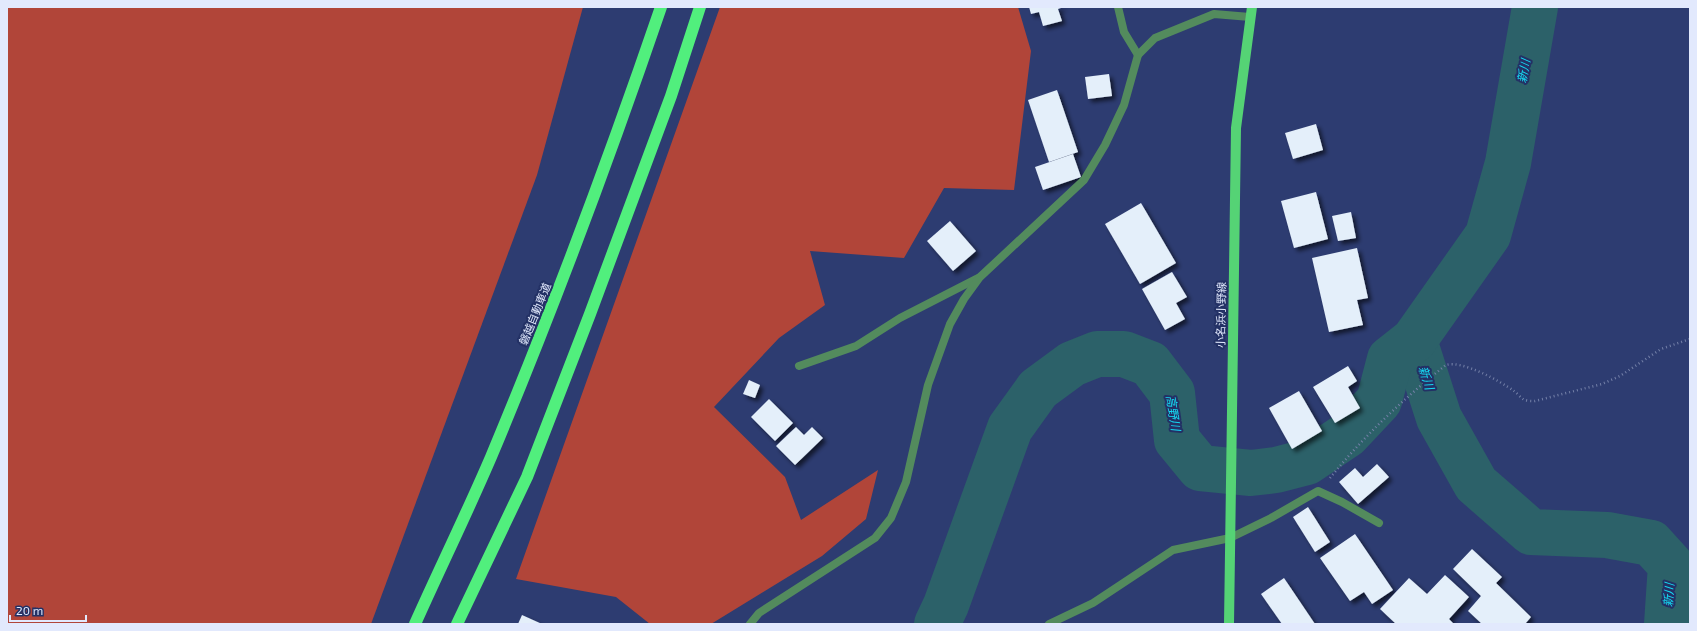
<svg xmlns="http://www.w3.org/2000/svg" width="1697" height="631" font-family="'Exo 2','Noto Sans JP',sans-serif">
<defs>
<filter id="shadow"><feDropShadow dx="3.5" dy="3.5" stdDeviation="2" flood-color="#0009"/></filter>
</defs>
<rect width="100%" height="100%" fill="#2d3c71"/>
<!-- forest -->
<g fill="#b14539">
<polygon points="7,7 583,7 537,175 371,624 7,624"/>
<polygon points="720,7 1018,7 1031,51 1014,190 944,188 904,258 810,251 825,305 779,338 714,407 785,477 801,520 878,470 866,519 822,556 711,624 650,624 616,597 516,579"/>
</g>
<g fill="none" stroke-linecap="round" stroke-linejoin="round">
<!-- river -->
<g stroke="#2c6169" stroke-width="46">
<polyline points="1414,340 1439,418 1476,484 1531,532 1607,535 1651,543 1671,565 1667,624"/>
<polyline points="937,624 946,605 1010,428 1038,389 1072,364 1097,354 1124,354 1150,364 1172,393 1177,440 1200,468 1251,473 1276,470 1307,462 1347,435 1379,401 1390,359 1414,340 1488,235 1508,163 1535,7"/>
</g>
</g>
<!-- building -->
<g fill="#e4effa" filter="url(#shadow)">
<polygon points="1029,7 1064,7 1058,9 1062,21 1043,26 1039,12 1031,14"/>
<polygon points="1109,74 1112,96 1088,99 1085,77"/>
<polygon points="1057,90 1078,152 1049,162 1028,100"/>
<polygon points="1316,124 1323,150 1293,159 1285,133"/>
<polygon points="1073,154 1081,177 1043,190 1035,167"/>
<polygon points="1316,192 1328,239 1294,248 1281,201"/>
<polygon points="1141,203 1176,263 1140,284 1105,224"/>
<polygon points="1351,212 1356,238 1338,241 1332,216"/>
<polygon points="950,221 976,251 953,271 927,241"/>
<polygon points="1357,248 1368,298 1357,300 1363,325 1329,332 1312,258"/>
<polygon points="1172,272 1187,297 1176,303 1185,319 1165,330 1142,289"/>
<polygon points="1348,366 1357,381 1348,387 1360,408 1335,423 1313,387"/>
<polygon points="749,380 760,385 755,398 743,394"/>
<polygon points="1299,391 1322,431 1292,449 1269,408"/>
<polygon points="769,399 793,423 775,441 751,417"/>
<polygon points="796,427 804,435 812,427 823,438 795,465 776,446"/>
<polygon points="1377,464 1389,477 1358,504 1339,482 1355,468 1363,477"/>
<polygon points="1308,507 1330,542 1315,552 1293,517"/>
<polygon points="1355,534 1393,590 1372,604 1364,592 1350,601 1320,558"/>
<polygon points="1472,549 1502,577 1496,583 1531,617 1525,624 1482,624 1468,611 1481,596 1453,569"/>
<polygon points="1445,575 1469,597 1449,619 1454,624 1396,624 1380,609 1409,578 1427,594"/>
<polygon points="1284,578 1315,624 1282,624 1261,594"/>
<polygon points="522,615 542,624 518,624"/>
</g>
<g fill="none" stroke-linecap="round" stroke-linejoin="round">
<!-- path -->
<path stroke="#7480a8" stroke-width="2.5" stroke-dasharray="1 3" stroke-linecap="butt" d="M 1330,478 C 1364,436 1404,398 1446,365 C 1462,360 1500,381 1514,391 C 1517,393 1520,397 1523,399 C 1526,401 1531,401 1535,401 L 1602,384 L 1620,376 L 1661,349 L 1690,339"/>
<!-- minor -->
<g stroke="#538b5d" stroke-width="8">
<polyline points="1118,7 1124,32 1138,55"/>
<polyline points="799,366 856,346 900,318 978,278"/>
<polyline points="750,624 759,613 875,538 891,518 906,482 928,385 950,324 964,299 980,277 1084,180 1105,145 1124,105 1138,55 1155,38 1214,14 1250,17"/>
<polyline points="1049,624 1093,603 1173,550 1230,538 1271,518 1318,491 1342,502 1379,523"/>
</g>
<!-- primary -->
<polyline stroke="#55d375" stroke-width="10" points="1229,624 1236,128 1252,7"/>
<!-- motorway -->
<g stroke="#51ef7d" stroke-width="12">
<path d="M 415,624 C 440,568 467,513 491,457 C 553,309 609,159 661,7"/>
<polyline points="457,624 527,477 590,314 671,96 700,7"/>
</g>
</g>
<g text-anchor="middle" stroke-width="4" stroke-linejoin="round" paint-order="stroke">
<!-- street labels -->
<g font-size="11" fill="#e2e9fd" stroke="#233165">
<text transform="translate(535 314) rotate(-68)" y="4">磐越自動車道</text>
<text transform="translate(1221 315) rotate(-89)" y="4">小名浜小野線</text>
</g>
<!-- water labels -->
<g font-size="12" font-style="italic" fill="#15dbf3" stroke="#233165">
<text transform="translate(1524 71) rotate(-80)" y="4">新川</text>
<text transform="translate(1426 378) rotate(72)" y="4">新川</text>
<text transform="translate(1173 413) rotate(81)" y="4">高野川</text>
<text transform="translate(1669 595) rotate(-86)" y="4">新川</text>
</g>
</g>
<!-- border -->
<rect width="1697" height="631" fill="none" stroke="#e2e9fd" stroke-width="16"/>
<!-- scale -->
<path d="M10 615v6h76v-6" fill="none" stroke="#e2e9fd" stroke-width="2"/>
<text x="16" y="615" font-size="12" fill="#e2e9fd" stroke="#233165" stroke-width="3" paint-order="stroke">20 m</text>
</svg>
